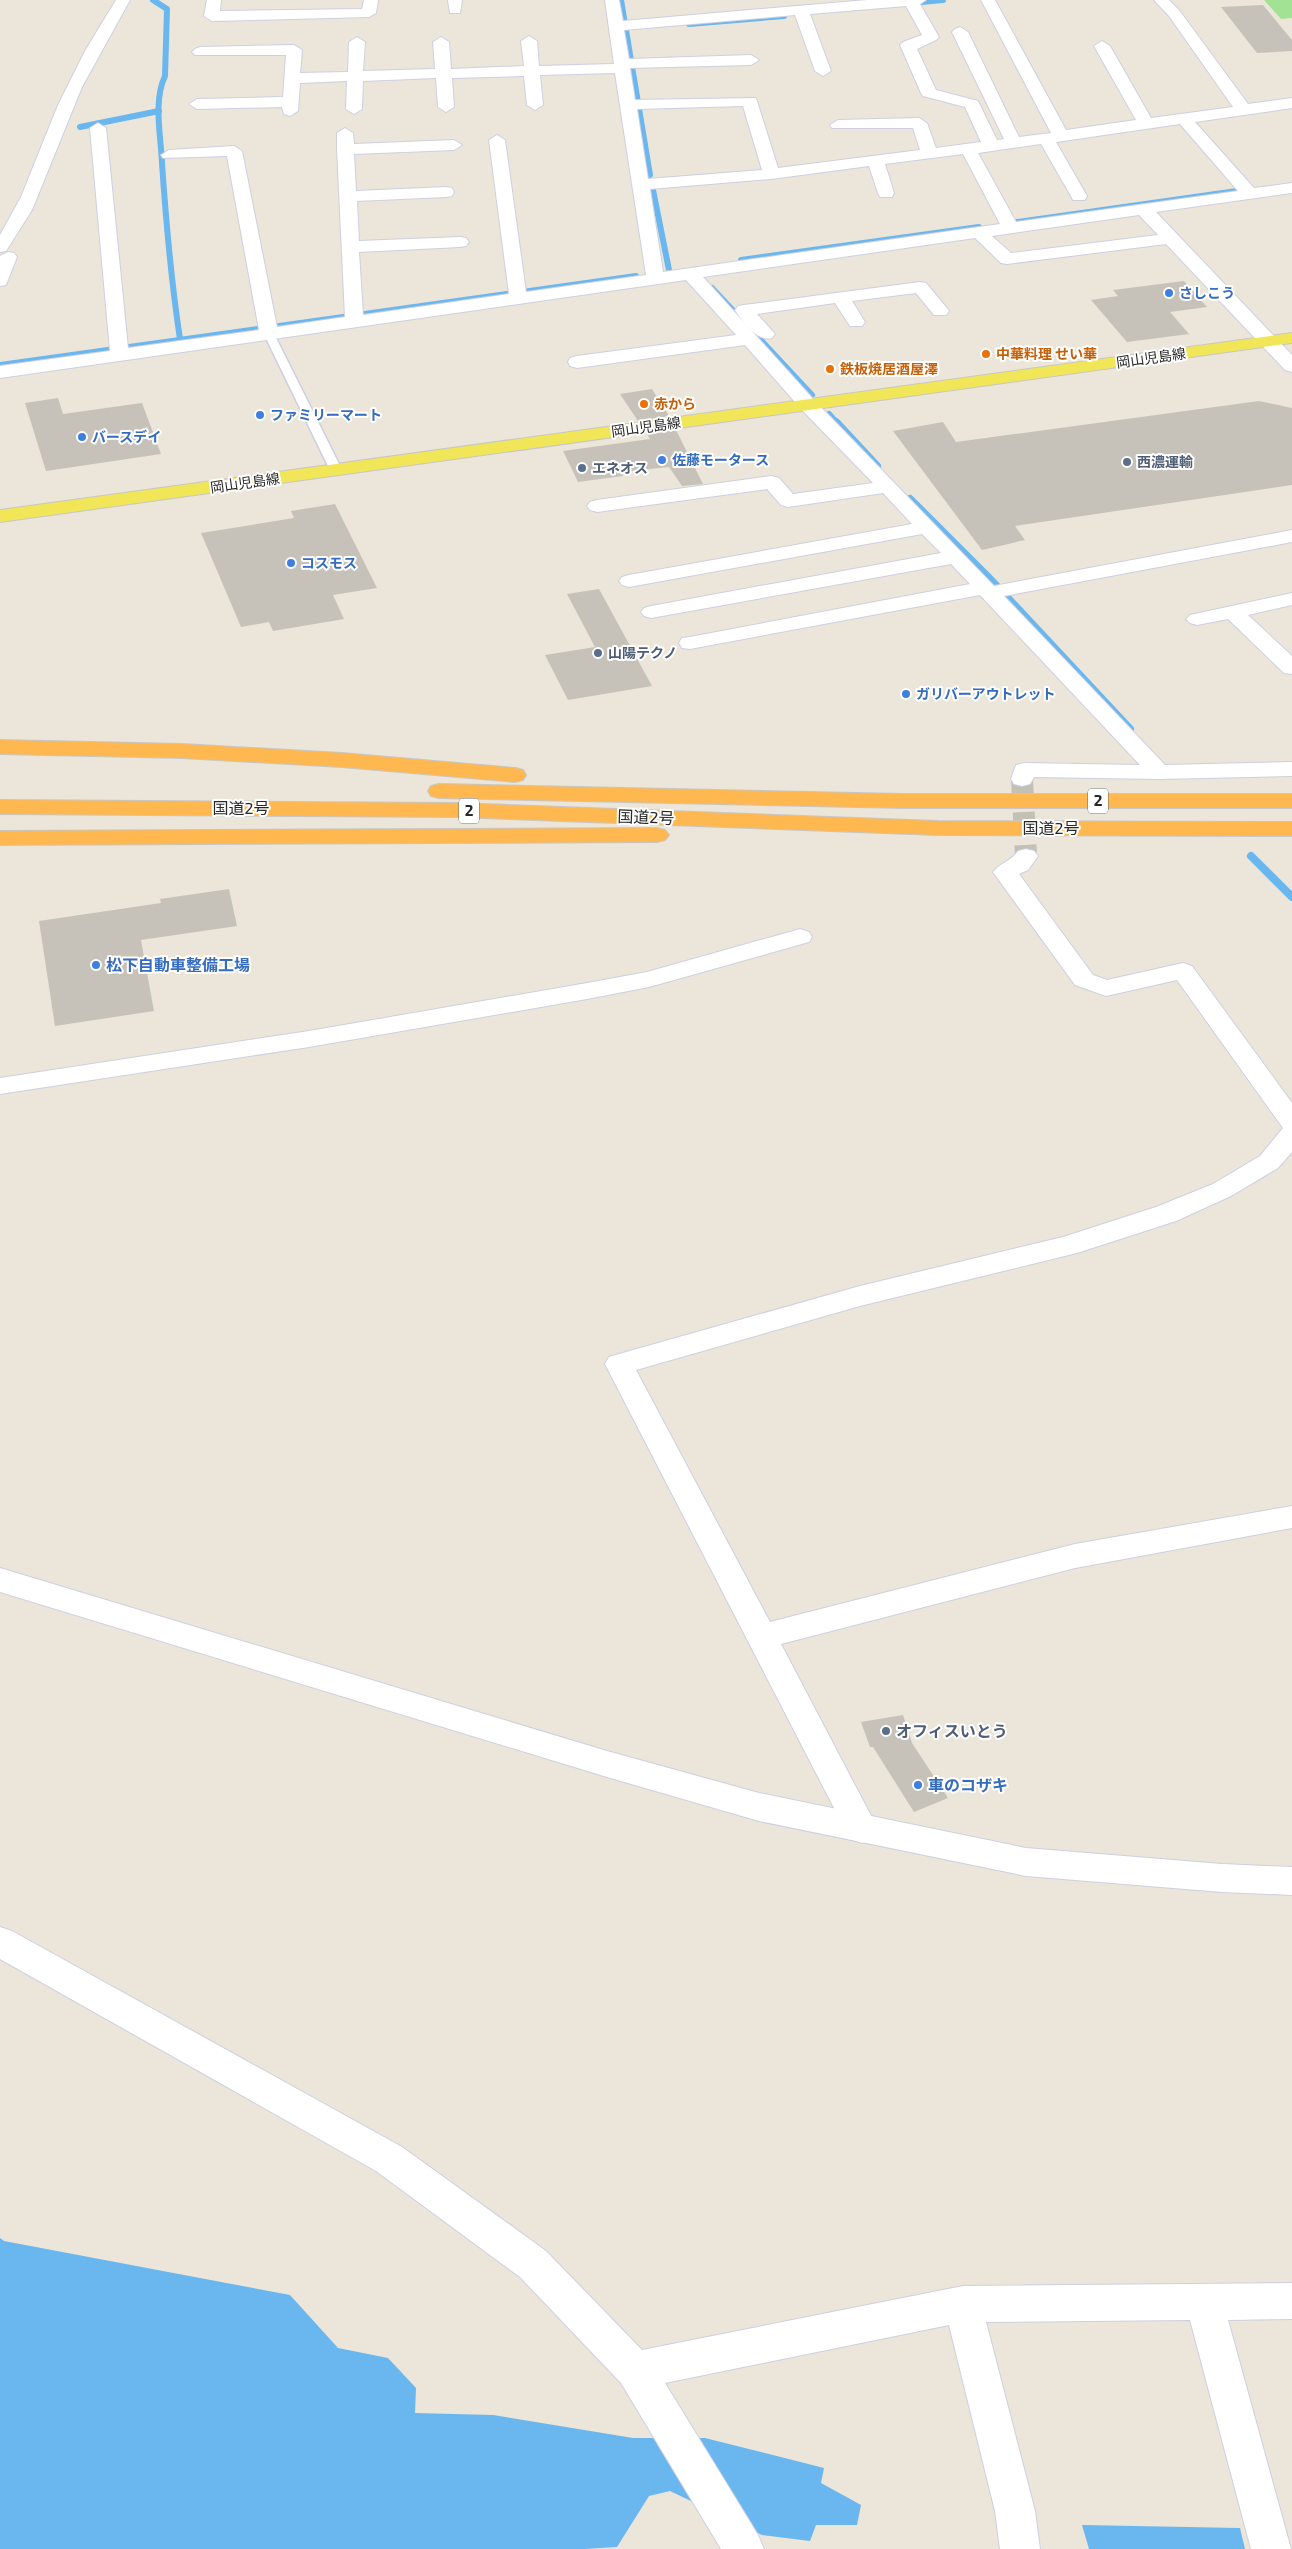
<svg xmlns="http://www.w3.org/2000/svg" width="1292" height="2549" font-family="'Exo 2','Noto Sans JP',sans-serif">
<rect width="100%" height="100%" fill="#ebe6d9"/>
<!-- green -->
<polygon fill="#a2e294" points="1264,0 1292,0 1292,18 1281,19"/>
<!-- water -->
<g fill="#6ab6ef">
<polygon points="0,2238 4,2241 290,2295 338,2348 388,2358 416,2388 415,2413 493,2415 633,2438 705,2438 824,2468 821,2483 861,2505 857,2525 816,2525 810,2541 762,2535 670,2491 649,2496 617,2547 584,2549 0,2549"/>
<polygon points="1082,2525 1240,2528 1245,2549 1089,2549"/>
</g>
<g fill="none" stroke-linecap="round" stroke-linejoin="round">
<!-- stream-far1 -->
<g stroke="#6ab6ef" stroke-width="6">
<path d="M 153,0 L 167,9 L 165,76 C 153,101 161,137 162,163 C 166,222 171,280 180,339"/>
<polyline points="621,0 650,175"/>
<polyline points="910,3 943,0"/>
<polyline points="689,24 784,16"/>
<polyline points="80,127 159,111"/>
<polyline points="653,190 669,270"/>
<polyline points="1003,224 1251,189"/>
<polyline points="741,260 979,227"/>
<polyline points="712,288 812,395"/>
<polyline points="0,365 636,276"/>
<polyline points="829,414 837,423"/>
</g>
<!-- stream -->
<g stroke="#6ab6ef" stroke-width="8">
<polyline points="836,422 877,466"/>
<polyline points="910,499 988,577 1130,729"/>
<polyline points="1251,856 1292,897"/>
</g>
</g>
<!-- building -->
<g fill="#c6c2b9">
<polygon points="1263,5 1292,40 1292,51 1257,53 1221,7"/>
<polygon points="1184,281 1207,307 1170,312 1189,334 1127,342 1091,300 1118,296 1113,290"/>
<polygon points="652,389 669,416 638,421 620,394"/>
<polygon points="58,398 63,414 142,403 161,454 46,471 25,403"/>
<polygon points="1259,401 1292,408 1292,485 1015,526 1025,540 982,550 893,431 943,422 956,442"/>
<polygon points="676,430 703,484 682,486 669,467 622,472 623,476 578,482 563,451 650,439 647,434"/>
<polygon points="335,504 377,588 333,595 344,619 273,631 269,622 241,627 201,533 294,518 291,511"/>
<polygon points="599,589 652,686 568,700 545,655 595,647 567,594"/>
<polygon points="229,889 237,926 141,940 154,1011 55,1026 39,921 161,903 160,899"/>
<polygon points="903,1715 912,1743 948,1798 914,1812 873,1747 870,1747 861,1722"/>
</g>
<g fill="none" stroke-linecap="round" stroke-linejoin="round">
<!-- street-tunnel -->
<polyline stroke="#c4c0b6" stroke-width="22" stroke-dasharray="22 11" stroke-linecap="butt" points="1022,779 1026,856"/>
<!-- lane casing -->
<g stroke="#cecfe1" stroke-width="3">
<polygon id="lane" points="269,331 274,334 342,470 340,472 332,472 330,470 264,334"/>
</g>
<!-- street casing -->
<g stroke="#cecfe1" stroke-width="2">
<g id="street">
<polygon points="116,0 130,0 82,87 32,210 6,251 0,252 0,235 21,197 58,105 85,51"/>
<polygon points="207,0 221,0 220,11 362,9 364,0 378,0 376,13 369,17 212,21 204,16"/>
<polygon points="448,0 462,0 460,13 450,13"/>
<path d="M 605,0 L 619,0 L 623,21 L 867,0 L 926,0 L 920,4 L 939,37 L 936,40 L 917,49 L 936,90 L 978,101 L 997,140 L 1004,139 L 952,32 L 955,29 L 960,27 L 968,32 L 1019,137 L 1051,133 L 981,0 L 995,0 L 1066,130 L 1136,120 L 1094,46 L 1102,41 L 1110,46 L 1151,118 L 1233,107 L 1169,16 L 1154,0 L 1169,0 L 1179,10 L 1248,104 L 1292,98 L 1292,108 L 1195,122 L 1254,188 L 1292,183 L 1292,193 L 1156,212 L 1292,355 L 1292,372 L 1285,370 L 1166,244 L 1007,264 L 1001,263 L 975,238 L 703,277 L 815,401 L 994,586 L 1292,530 L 1292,542 L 1004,596 L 1165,765 L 1292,762 L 1292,776 L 1159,779 L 1034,777 L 1030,784 L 1022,786 L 1014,784 L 1011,779 L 1016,765 L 1024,763 L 1140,765 L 980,595 L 690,649 L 682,648 L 679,643 L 682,638 L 690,637 L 970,584 L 951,564 L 651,618 L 644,616 L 641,612 L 644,608 L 651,606 L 941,553 L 922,534 L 629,587 L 622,585 L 619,581 L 622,577 L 629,575 L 912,524 L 883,493 L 788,507 L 781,505 L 767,489 L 597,512 L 590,510 L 587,506 L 590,502 L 597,500 L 772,476 L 779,478 L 793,494 L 873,483 L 801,409 L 745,345 L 577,368 L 570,366 L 568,362 L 570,358 L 577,356 L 736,335 L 686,280 L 0,378 L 0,366 L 110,351 L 90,128 L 98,123 L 106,128 L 128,348 L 259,330 L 227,156 L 163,158 L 161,155 L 169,150 L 234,146 L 242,151 L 277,327 L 345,317 L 337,149 L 337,133 L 345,128 L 353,133 L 354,144 L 454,140 L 462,145 L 454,150 L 354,154 L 356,191 L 446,187 L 452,188 L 454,192 L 452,196 L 446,197 L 357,201 L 359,241 L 460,237 L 466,238 L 469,242 L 466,246 L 460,247 L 359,252 L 363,315 L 509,294 L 489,140 L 497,135 L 505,140 L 526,292 L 646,275 L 615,73 L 540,75 L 543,105 L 535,110 L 527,105 L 524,76 L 452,78 L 454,107 L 446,112 L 438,107 L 436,78 L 363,81 L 362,109 L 354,114 L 346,109 L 347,81 L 300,83 L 298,111 L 290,116 L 284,114 L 282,107 L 197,109 L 189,104 L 197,99 L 283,97 L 286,55 L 195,55 L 192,52 L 195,49 L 200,47 L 294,45 L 302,50 L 300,73 L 348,72 L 349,42 L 357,37 L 365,42 L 363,71 L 435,69 L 433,42 L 441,37 L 449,42 L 451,69 L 524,66 L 521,41 L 529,36 L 537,41 L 539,66 L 614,64 ZM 906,6 L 922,35 L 903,42 L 900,45 L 921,93 L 923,96 L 965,107 L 981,142 L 936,148 L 927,123 L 919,118 L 838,120 L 830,125 L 832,128 L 913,128 L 920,150 L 778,168 L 756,98 L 635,100 L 630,68 L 751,65 L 759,60 L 751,55 L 629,59 L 624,30 L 795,15 L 815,71 L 823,76 L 831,71 L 810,14 ZM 743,106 L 762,170 L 648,179 L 637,109 ZM 1180,124 L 1238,191 L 1016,222 L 978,153 L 1041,144 L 1071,196 L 1073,200 L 1085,200 L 1087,196 L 1056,142 ZM 963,154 L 1000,224 L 663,272 L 650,189 L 771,179 L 869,166 L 878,193 L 880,197 L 892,197 L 894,193 L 885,164 ZM 1139,215 L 1158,235 L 1011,253 L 992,236 Z"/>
<polygon points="8,252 14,253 17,257 6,285 0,286 0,256"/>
<path d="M 920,282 L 926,283 L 946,307 L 949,311 L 946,315 L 934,315 L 916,293 L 852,301 L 865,322 L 862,326 L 850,326 L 835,303 L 757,314 L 775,334 L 772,338 C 757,342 743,322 735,310 L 738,306 L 744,305 Z"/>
<polygon points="1292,593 1292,605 1248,615 1292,656 1292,674 1284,673 1228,619 1197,625 1190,623 1186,619 1190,615"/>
<path d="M 1026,849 L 1034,851 L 1038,856 L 1028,870 L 1019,874 L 1093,975 L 1107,980 L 1183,963 L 1192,966 L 1292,1103 L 1292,1152 L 1278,1168 L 1231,1196 L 1176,1221 L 1077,1253 L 860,1306 L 636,1370 L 770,1622 L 1075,1544 L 1292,1506 L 1292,1528 L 1075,1568 L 781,1644 L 878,1829 L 874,1839 L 862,1843 L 850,1839 L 605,1364 L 609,1357 L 619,1354 L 860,1286 L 1063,1237 L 1156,1207 L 1213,1184 L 1260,1156 L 1283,1128 L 1177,980 L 1106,996 L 1075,985 L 993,872 C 1000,863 1011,861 1018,851 Z"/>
<polygon points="800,929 809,932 812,937 809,942 649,987 587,999 309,1047 0,1094 0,1078 309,1031 587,983 647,972"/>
<polygon points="0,1927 12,1931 402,2147 546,2251 642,2350 963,2286 1292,2283 1292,2319 1228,2320 1291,2549 1251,2549 1190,2320 986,2322 1035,2511 1040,2549 1000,2549 995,2511 949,2325 665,2383 758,2535 764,2549 721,2549 621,2383 520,2277 376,2171 0,1959"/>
</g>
</g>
<!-- secondary casing -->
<g stroke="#cecfe1" stroke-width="2">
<polygon id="secondary" points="0,1568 607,1751 759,1793 1026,1848 1222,1864 1292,1867 1292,1895 1222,1892 1026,1876 759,1821 607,1777 0,1592"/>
</g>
<!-- primary casing -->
<g stroke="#c7c7c7" stroke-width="2">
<polygon id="primary" points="1292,333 1292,343 0,522 0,510"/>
</g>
<!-- highway casing -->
<g stroke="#c7c7c7" stroke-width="2">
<g id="highway">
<polygon points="0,740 182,744 342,753 515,768 523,770 526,775 523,780 515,782 342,767 182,758 0,754"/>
<polygon points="439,784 903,794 1292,794 1292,808 903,808 439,798 431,796 428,791 431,786"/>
<polygon points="0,800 455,803 938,821 1292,822 1292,836 938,835 455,817 0,814"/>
<polygon points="657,828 665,830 669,835 665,840 657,842 0,845 0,831"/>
</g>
</g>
<!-- lane -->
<use href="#lane" fill="#fff" fill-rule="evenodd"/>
<!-- street -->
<use href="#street" fill="#fff" fill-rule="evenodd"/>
<!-- secondary -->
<use href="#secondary" fill="#fff" fill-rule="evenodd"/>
<!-- primary -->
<use href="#primary" fill="#f1e657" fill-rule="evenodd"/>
<!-- highway -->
<use href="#highway" fill="#ffb850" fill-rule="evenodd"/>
</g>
<!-- markers -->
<g fill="#3f7fe0" stroke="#fff" stroke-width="2">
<circle cx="1169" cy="293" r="5"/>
<circle cx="260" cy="415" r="5"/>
<circle cx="82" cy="437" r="5"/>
<circle cx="662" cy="460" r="5"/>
<circle cx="291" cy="563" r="5"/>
<circle cx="906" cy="694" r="5"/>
<circle cx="96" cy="965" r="5"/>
<circle cx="918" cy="1785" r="5"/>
</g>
<g fill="#e8710a" stroke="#fff" stroke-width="2">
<circle cx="986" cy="354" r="5"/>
<circle cx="830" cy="369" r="5"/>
<circle cx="644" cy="404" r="5"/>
</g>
<g fill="#5c6f8a" stroke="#fff" stroke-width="2">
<circle cx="1127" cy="462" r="5"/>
<circle cx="582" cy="468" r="5"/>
<circle cx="598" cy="653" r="5"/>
<circle cx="886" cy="1731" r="5"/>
</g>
<g text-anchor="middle" stroke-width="4" stroke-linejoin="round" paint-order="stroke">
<!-- far-shop labels -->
<g font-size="14" font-weight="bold" fill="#366cbe" stroke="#fff" text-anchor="start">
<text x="1179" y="298">さしこう</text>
<text x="270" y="420">ファミリーマート</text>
<text x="92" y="442">バースデイ</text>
<text x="672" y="465">佐藤モータース</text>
<text x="301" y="568">コスモス</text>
<text x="916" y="699">ガリバーアウトレット</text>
</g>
<!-- far-food labels -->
<g font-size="14" font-weight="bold" fill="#c56008" stroke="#fff" text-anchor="start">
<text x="996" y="359">中華料理 せい華</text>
<text x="840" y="374">鉄板焼居酒屋澤</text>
<text x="654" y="409">赤から</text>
</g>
<!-- far-street labels -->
<g font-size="14" fill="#282828" stroke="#fff">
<text transform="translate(1151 358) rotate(-8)" y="5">岡山児島線</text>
<text transform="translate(646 427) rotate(-8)" y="5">岡山児島線</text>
<text transform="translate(245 483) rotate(-8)" y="5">岡山児島線</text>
</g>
<!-- far-service labels -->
<g font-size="14" font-weight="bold" fill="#4e5e75" stroke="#fff" text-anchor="start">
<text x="1137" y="467">西濃運輸</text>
<text x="592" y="473">エネオス</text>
<text x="608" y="658">山陽テクノ</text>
</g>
<!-- shield labels -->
<g fill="#fff" stroke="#686868" stroke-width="1">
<rect x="1088" y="788.5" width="20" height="25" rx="4"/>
<rect x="459" y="798.5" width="20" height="25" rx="4"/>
</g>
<g font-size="15" font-weight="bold" fill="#282828">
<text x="1098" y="806">2</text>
<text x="469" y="816">2</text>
</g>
<!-- street labels -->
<g font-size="16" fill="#282828" stroke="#fff">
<text x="241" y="814">国道2号</text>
<text transform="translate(646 817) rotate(2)" y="6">国道2号</text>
<text x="1051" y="834">国道2号</text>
</g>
<!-- shop labels -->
<g font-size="16" font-weight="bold" fill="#366cbe" stroke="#fff" text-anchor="start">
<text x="106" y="971">松下自動車整備工場</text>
<text x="928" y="1791">車のコザキ</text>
</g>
<!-- service labels -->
<g font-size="16" font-weight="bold" fill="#4e5e75" stroke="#fff" text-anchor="start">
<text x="896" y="1737">オフィスいとう</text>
</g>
</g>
</svg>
